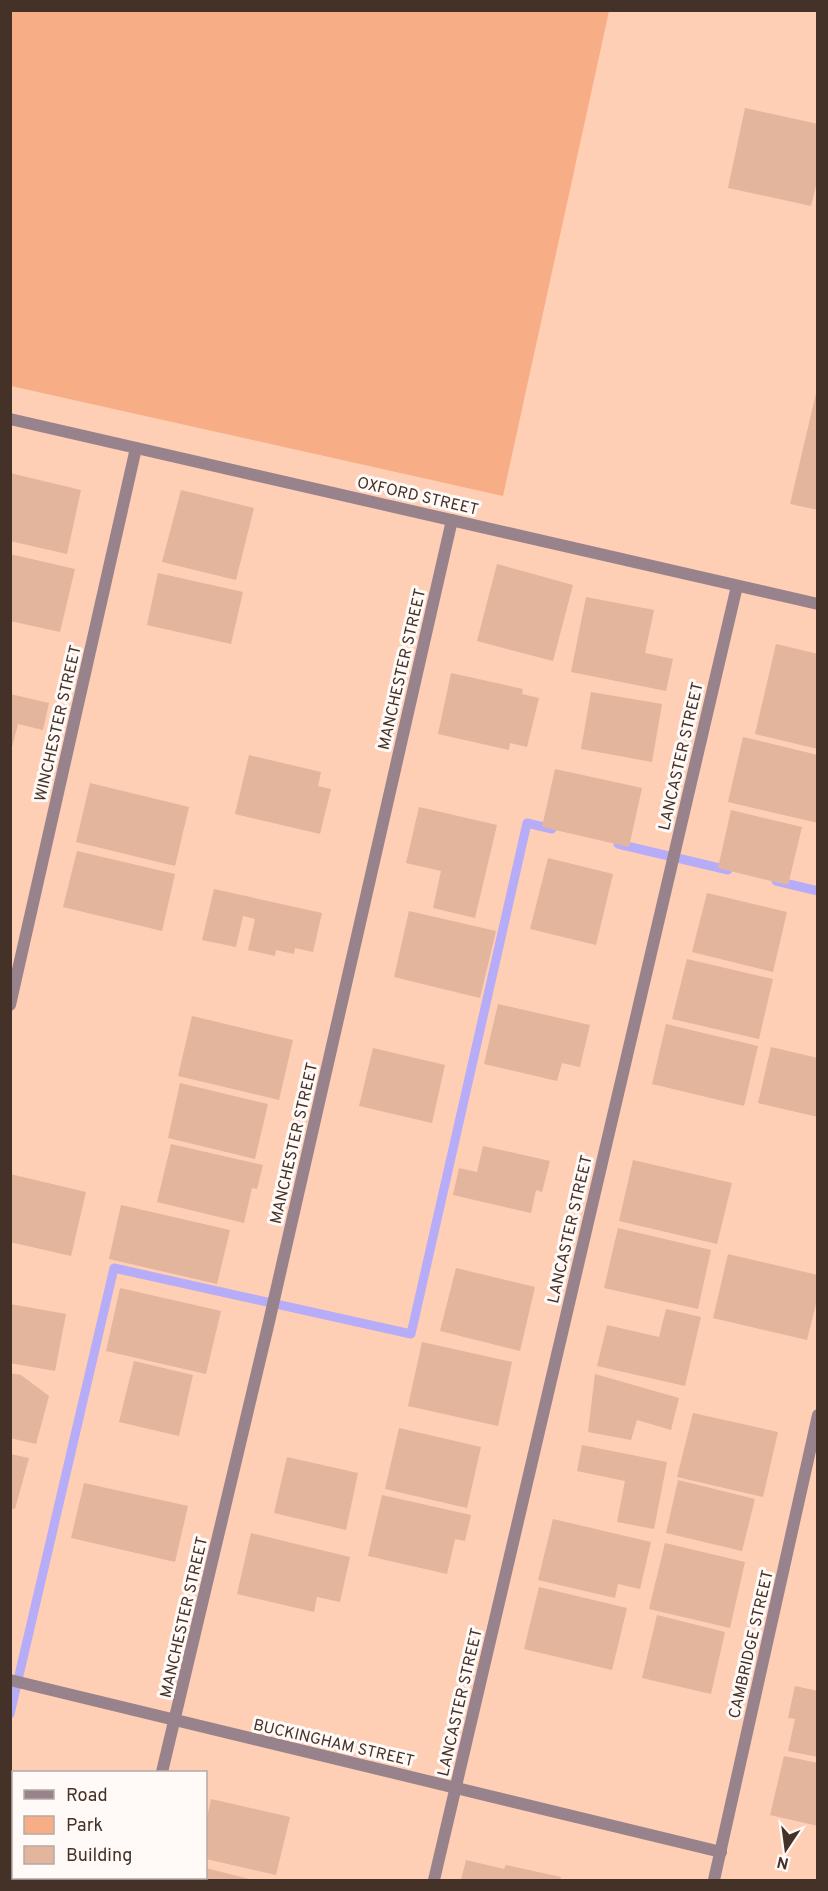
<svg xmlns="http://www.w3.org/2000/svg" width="828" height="1891" font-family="Overpass,sans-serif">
<rect width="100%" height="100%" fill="#feceb5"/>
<!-- green -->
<polygon fill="#f7ae86" points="11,10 609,11 503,496 11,386"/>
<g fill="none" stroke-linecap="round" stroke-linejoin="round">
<!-- stream -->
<g stroke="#b6acf7" stroke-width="9">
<polyline points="618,844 728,870"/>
<polyline points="776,881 818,891"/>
<polyline points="10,1714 114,1268 411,1334 527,823 552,829"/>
</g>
</g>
<!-- building -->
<g fill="#e3b59c">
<polygon points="745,108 818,124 818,178 811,206 728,188"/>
<polygon points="817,389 818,389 818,510 790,504"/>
<polygon points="10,473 81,490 67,554 10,541"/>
<polygon points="181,490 254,508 236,580 162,562"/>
<polygon points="10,554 75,569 60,632 10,621"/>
<polygon points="497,564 573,585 553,661 477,641"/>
<polygon points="158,573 243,592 231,644 147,625"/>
<polygon points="586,597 654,610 645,653 673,659 666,691 571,672"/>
<polygon points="776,644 818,654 818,749 755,734"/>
<polygon points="451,673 523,689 522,694 539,698 527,747 510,743 509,750 438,734"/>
<polygon points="591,692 662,704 652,762 581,749"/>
<polygon points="10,694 49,703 43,730 18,724 11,751"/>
<polygon points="743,737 818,755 818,823 728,802"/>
<polygon points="249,755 321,772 318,786 331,789 320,834 235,814"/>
<polygon points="555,769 642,788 629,847 542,827"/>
<polygon points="90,783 189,807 175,866 76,842"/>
<polygon points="419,807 497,825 475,918 433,908 441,871 406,863"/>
<polygon points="731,810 802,827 788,885 718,868"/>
<polygon points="77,851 175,874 162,931 63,907"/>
<polygon points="548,858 613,874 596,945 530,929"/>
<polygon points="214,889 322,913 313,952 295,948 294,954 276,950 275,956 248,950 255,919 243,916 236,947 202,940"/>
<polygon points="707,893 787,912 773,972 692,952"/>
<polygon points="409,911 496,931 480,998 394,977"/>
<polygon points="687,959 773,979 759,1039 672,1019"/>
<polygon points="498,1004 590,1025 580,1067 562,1063 557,1081 484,1064"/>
<polygon points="192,1016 293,1040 279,1100 178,1076"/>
<polygon points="666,1024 758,1046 744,1106 652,1084"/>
<polygon points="771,1047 818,1058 818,1117 758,1103"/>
<polygon points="373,1048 445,1065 432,1123 359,1106"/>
<polygon points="180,1083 268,1104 255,1159 168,1138"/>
<polygon points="171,1144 263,1165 257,1189 252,1188 244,1223 157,1202"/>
<polygon points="483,1146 550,1161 542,1192 536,1190 531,1213 453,1195 459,1168 477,1172"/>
<polygon points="633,1160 732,1183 717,1244 619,1221"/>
<polygon points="10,1174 86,1192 71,1256 10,1242"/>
<polygon points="121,1205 230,1230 217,1284 109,1259"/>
<polygon points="618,1228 711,1250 698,1309 604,1288"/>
<polygon points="728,1254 818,1275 818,1296 807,1340 713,1318"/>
<polygon points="456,1268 535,1287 520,1351 440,1331"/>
<polygon points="120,1288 221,1311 206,1374 106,1351"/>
<polygon points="10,1304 66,1314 55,1371 10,1363"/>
<polygon points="666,1309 701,1317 685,1386 597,1366 607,1325 659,1337"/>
<polygon points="422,1342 512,1362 498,1426 408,1406"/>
<polygon points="134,1361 193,1375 179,1436 119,1422"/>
<polygon points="10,1373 21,1375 49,1396 36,1444 10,1438"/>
<polygon points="595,1374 679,1398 671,1430 637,1420 631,1440 588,1432"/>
<polygon points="693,1413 778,1432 763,1497 677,1477"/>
<polygon points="399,1428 481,1447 467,1508 385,1489"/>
<polygon points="582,1445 667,1462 654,1529 617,1522 625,1481 577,1471"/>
<polygon points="10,1454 29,1458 15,1509 10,1508"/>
<polygon points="287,1457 358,1473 346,1530 274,1513"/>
<polygon points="678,1480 755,1499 742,1551 666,1533"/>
<polygon points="84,1483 188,1506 175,1562 71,1538"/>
<polygon points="382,1495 471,1515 465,1541 455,1539 447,1574 368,1556"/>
<polygon points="553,1519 651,1542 640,1589 618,1584 615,1598 538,1580"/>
<polygon points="251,1533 350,1557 340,1602 317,1597 314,1612 237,1594"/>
<polygon points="665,1543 745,1562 730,1628 649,1609"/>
<polygon points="539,1587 627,1608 612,1670 524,1649"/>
<polygon points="657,1615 725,1632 711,1694 642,1678"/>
<polygon points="795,1686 818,1691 818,1757 788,1751 795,1719 788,1718"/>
<polygon points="784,1756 818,1763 818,1826 770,1815"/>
<polygon points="211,1799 290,1817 276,1875 206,1859 206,1822"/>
<polygon points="466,1860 504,1869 506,1865 561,1877 560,1880 461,1880"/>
<polygon points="206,1868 253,1880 186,1880 187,1878 206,1878"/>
</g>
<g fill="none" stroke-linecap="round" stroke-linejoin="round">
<!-- street -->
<g stroke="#98838c" stroke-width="12">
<polyline points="10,419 818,604"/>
<polyline points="10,1005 136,448"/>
<polyline points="10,1680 721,1852"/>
<polyline points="162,1772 268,1326 452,520"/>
<polyline points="134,1880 135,1878"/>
<polyline points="434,1880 737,586"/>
<polyline points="714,1880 818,1415"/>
</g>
</g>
<g text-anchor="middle" stroke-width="6" stroke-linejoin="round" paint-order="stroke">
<!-- street labels -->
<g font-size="16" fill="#443228" stroke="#fffaf7">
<text transform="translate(418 495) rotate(13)" y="6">OXFORD STREET</text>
<text transform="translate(401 669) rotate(-77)" y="6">MANCHESTER STREET</text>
<text transform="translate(57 723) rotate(-77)" y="6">WINCHESTER STREET</text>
<text transform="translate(680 756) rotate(-77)" y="6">LANCASTER STREET</text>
<text transform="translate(293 1143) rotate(-77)" y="6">MANCHESTER STREET</text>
<text transform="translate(569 1229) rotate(-77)" y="6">LANCASTER STREET</text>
<text transform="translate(183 1617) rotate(-77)" y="6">MANCHESTER STREET</text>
<text transform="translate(750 1644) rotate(-77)" y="6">CAMBRIDGE STREET</text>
<text transform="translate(459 1702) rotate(-77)" y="6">LANCASTER STREET</text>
<text transform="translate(334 1742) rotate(13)" y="6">BUCKINGHAM STREET</text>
</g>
</g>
<!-- border -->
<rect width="828" height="1891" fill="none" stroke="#443228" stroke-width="24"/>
<!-- legend -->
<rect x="12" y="1771" width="195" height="108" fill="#fffaf7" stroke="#b4aaa4" stroke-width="1.5"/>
<rect x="24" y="1790" width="30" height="9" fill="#98838c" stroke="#b4aaa4" stroke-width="1.5"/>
<text x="66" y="1801" font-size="18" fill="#443228">Road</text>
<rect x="24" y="1816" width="30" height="18" fill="#f7ae86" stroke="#b4aaa4" stroke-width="1.5"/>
<text x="66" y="1831" font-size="18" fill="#443228">Park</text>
<rect x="24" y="1846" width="30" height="18" fill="#e3b59c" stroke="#b4aaa4" stroke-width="1.5"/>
<text x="66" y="1861" font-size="18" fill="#443228">Building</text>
<!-- north arrow -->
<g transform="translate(786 1849) rotate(193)" stroke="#fffaf7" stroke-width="4.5" paint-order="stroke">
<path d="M0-4.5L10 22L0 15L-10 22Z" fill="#443228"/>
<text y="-9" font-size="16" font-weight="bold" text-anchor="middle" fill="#443228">N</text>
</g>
</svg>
